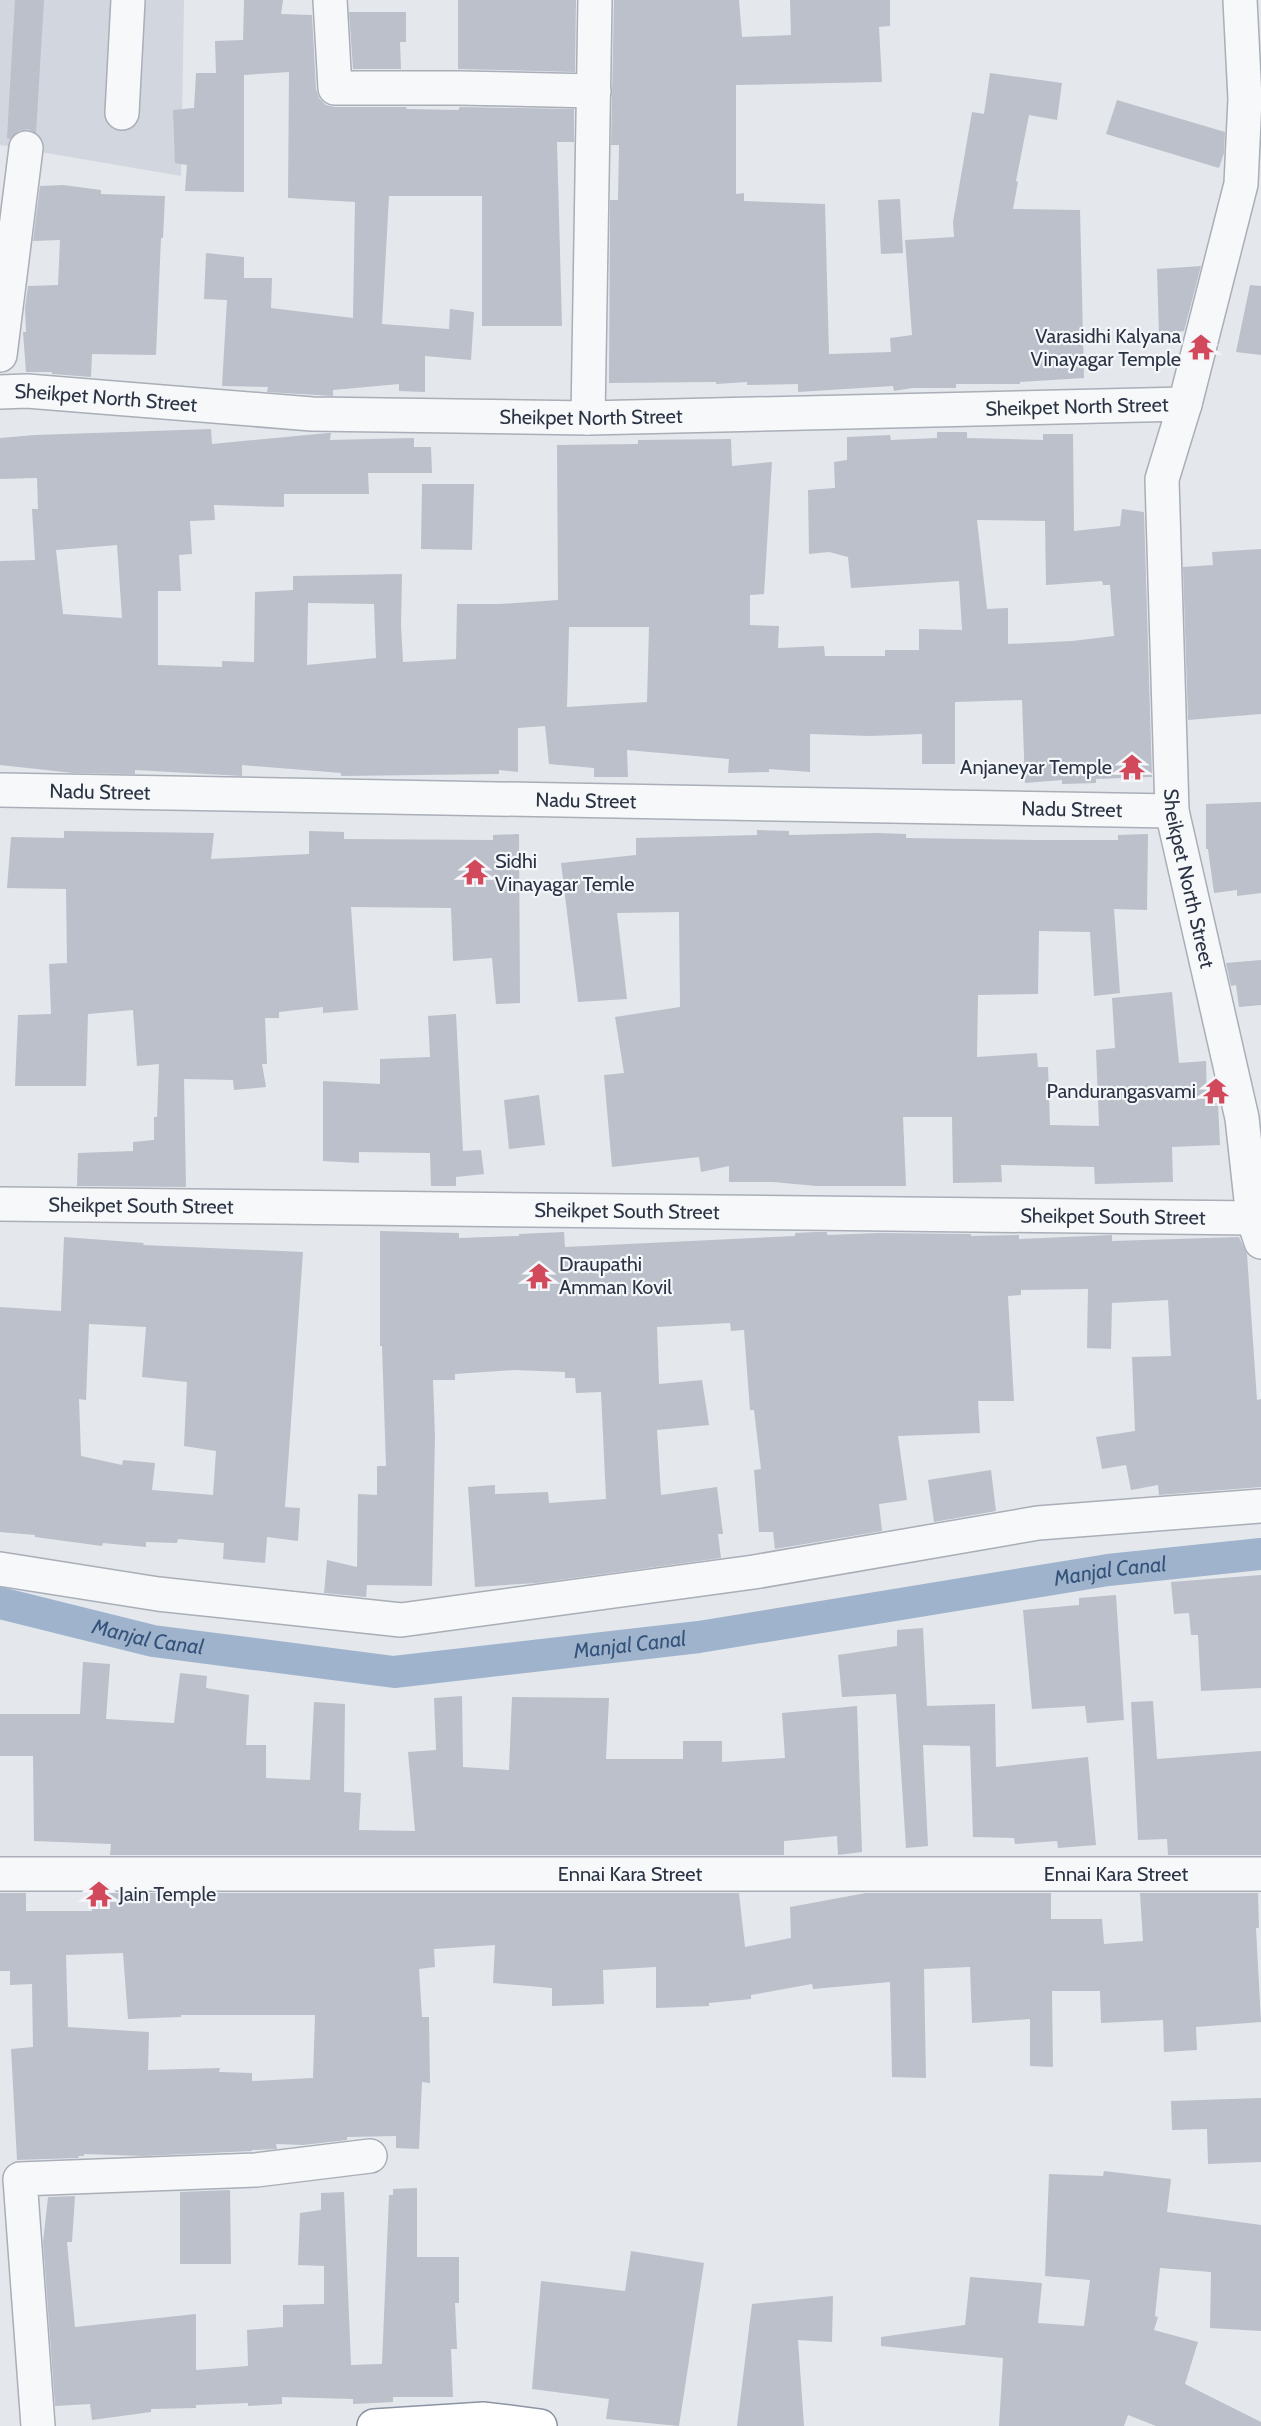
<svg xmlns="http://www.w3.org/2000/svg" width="1261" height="2426" font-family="Cabin,sans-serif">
<rect width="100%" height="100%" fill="#e4e7ec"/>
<!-- built -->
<polygon fill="#d2d6de" points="0,0 184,0 181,176 0,145"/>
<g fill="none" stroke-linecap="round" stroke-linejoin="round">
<!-- canal -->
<path stroke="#9fb4cc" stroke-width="32" id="s1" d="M 0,1603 L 153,1641 L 394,1672 L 699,1637 L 1108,1570 L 1261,1554"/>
</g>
<!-- building -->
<g fill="#bbc0ca" fill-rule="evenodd">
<polygon points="15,0 44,0 36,133 28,129 19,131 10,139 7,138"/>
<polygon points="244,0 283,0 281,14 312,15 316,89 319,98 326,105 335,107 406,107 407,109 458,110 460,107 574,109 574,142 557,142 562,326 482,326 482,196 389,196 382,324 449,329 450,309 474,312 471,360 425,356 425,392 399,391 399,384 333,390 333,396 267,392 268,387 222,386 227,300 204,299 206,253 244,257 244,278 272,278 271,308 353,318 355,202 288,198 289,72 244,75 244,192 185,191 187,165 175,163 173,110 194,108 196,73 216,73 215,41 243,40"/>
<polygon points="458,0 576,0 575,72 458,69"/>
<polygon points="614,0 739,0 742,37 791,35 790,0 890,0 890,26 879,27 882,82 736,85 736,194 744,193 744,201 825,204 829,354 891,352 890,338 912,335 905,240 954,237 953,222 972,112 984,114 990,73 1062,83 1057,120 1029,115 1016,181 1018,182 1013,209 1080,210 1084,378 1020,382 1020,384 956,384 956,388 912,388 894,391 893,386 798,392 798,384 747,385 747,382 716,384 716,382 609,383 610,200 618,200 619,145 611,145"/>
<polygon points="349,12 406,12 406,42 400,42 401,69 353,69"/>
<polygon points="1117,100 1225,132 1224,153 1219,168 1106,134"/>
<polygon points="63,185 101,190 101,194 165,196 163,238 161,238 156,355 92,354 91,377 52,374 52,372 26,372 23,332 26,332 25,308 28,286 58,285 60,240 33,241 40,186"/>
<polygon points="900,199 903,253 881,254 878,200"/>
<polygon points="1201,266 1184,331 1159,334 1157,269"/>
<polygon points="1250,285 1261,286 1261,355 1236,352"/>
<path d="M 211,429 L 212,444 L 328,433 L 331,433 L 330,440 L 414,438 L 414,447 L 431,447 L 432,473 L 368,473 L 369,494 L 284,494 L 284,507 L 214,505 L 215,520 L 190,521 L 192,554 L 179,555 L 181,591 L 158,591 L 158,665 L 222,667 L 222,661 L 254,662 L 255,592 L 293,590 L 293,576 L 402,574 L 401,625 L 403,662 L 456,659 L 457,604 L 500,604 L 558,600 L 557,445 L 638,444 L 638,440 L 731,439 L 732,466 L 772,462 L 764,594 L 750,595 L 750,625 L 779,626 L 778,648 L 824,646 L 825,656 L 885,656 L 885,650 L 919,650 L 919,629 L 962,630 L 959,581 L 851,588 L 848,557 L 829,552 L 809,554 L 808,490 L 835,488 L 834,462 L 847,460 L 847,437 L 890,435 L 891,440 L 937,438 L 937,432 L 967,432 L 967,438 L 1043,440 L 1043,434 L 1073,434 L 1074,531 L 1120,526 L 1122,509 L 1144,512 L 1152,777 L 1096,779 L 1096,783 L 1062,784 L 1062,780 L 1025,783 L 1022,700 L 955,702 L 955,764 L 922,764 L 922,734 L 870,736 L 810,734 L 810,772 L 769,769 L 769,772 L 728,773 L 729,759 L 627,750 L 628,777 L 594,777 L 594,768 L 549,764 L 545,726 L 518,728 L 518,772 L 499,770 L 499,774 L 341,776 L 341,773 L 242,765 L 242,776 L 135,770 L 135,774 L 73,773 L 0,765 L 0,561 L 35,560 L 32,509 L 38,509 L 37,478 L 0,479 L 0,438 L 35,435 ZM 977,520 L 1045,521 L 1046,585 L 1102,581 L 1103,585 L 1110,585 L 1114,636 L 1072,641 L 1008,644 L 1008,608 L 987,609 ZM 117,545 L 122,618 L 63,614 L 56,550 ZM 308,603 L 374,604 L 376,658 L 307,665 ZM 569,627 L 649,627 L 647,702 L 567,707 Z"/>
<polygon points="422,484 474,484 472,550 421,549"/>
<polygon points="1261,549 1261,714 1188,720 1183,567 1213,565 1212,552"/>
<polygon points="1261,802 1261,893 1237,896 1237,890 1214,893 1208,849 1206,849 1206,804"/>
<polygon points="757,830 789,831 789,835 877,833 906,834 906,838 1039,840 1118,840 1118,835 1148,834 1147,910 1114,909 1120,993 1094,996 1090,932 1039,931 1038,994 978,995 977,1057 1037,1053 1038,1067 1048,1067 1050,1125 1099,1126 1096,1050 1115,1048 1112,998 1172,992 1179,1063 1206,1061 1207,1103 1218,1103 1220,1145 1172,1147 1173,1182 1095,1184 1094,1167 1001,1165 1002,1182 953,1183 952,1117 903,1117 906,1186 816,1186 773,1182 729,1182 729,1166 701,1172 699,1157 612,1167 604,1075 624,1073 615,1017 680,1007 679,912 617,913 627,999 578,1002 561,863 636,855 636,838 757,835"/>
<polygon points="64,831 214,833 211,859 309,854 309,831 344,832 344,839 493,840 493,835 519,834 520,1003 496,1004 492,958 453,961 451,908 351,907 358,1010 323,1013 323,1007 279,1012 279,1018 265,1018 267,1064 262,1064 266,1087 234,1090 233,1080 184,1079 186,1187 77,1186 78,1153 133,1151 133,1142 154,1140 154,1117 157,1117 159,1064 137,1066 133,1010 88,1014 86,1086 15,1086 18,1015 51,1014 49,964 67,963 66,889 7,888 11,837 64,838"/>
<polygon points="1261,960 1261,1005 1239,1007 1236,985 1231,986 1226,963"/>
<polygon points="456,1014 463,1151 481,1150 484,1174 456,1177 456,1186 431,1186 430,1153 359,1152 359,1163 323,1161 323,1081 380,1084 380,1059 430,1057 428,1016"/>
<polygon points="539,1095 545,1145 509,1149 504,1100"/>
<polygon points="380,1231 459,1233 459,1238 519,1236 519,1234 564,1232 565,1247 795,1236 795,1233 816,1232 827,1232 827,1235 879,1233 971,1234 971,1236 1019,1235 1019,1239 1112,1235 1112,1241 1239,1237 1247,1254 1257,1400 1261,1399 1261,1487 1159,1495 1158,1485 1131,1490 1126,1465 1102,1469 1096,1437 1135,1431 1132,1357 1171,1356 1168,1300 1112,1303 1111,1349 1087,1348 1088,1289 1021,1290 1021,1295 1008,1296 1014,1401 978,1401 980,1433 898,1436 907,1500 879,1504 882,1531 775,1549 773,1532 759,1532 754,1470 761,1469 754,1410 750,1410 744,1330 731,1331 730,1323 657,1327 659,1384 702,1380 709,1425 657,1430 661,1495 717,1487 723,1534 718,1534 721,1558 537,1583 475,1587 468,1487 495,1485 495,1494 548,1492 549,1503 606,1499 601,1392 576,1393 575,1378 565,1378 565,1372 515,1370 455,1374 455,1380 433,1380 435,1437 432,1586 367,1585 366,1597 324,1593 327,1560 357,1567 358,1494 377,1495 377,1466 386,1466 382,1346 380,1346"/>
<path d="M 64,1237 L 144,1243 L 143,1245 L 303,1252 L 285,1507 L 300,1508 L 298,1541 L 267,1537 L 265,1563 L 223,1559 L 224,1543 L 178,1539 L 177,1543 L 146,1542 L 146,1547 L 103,1543 L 102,1546 L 35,1537 L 35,1535 L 0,1532 L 0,1307 L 61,1311 ZM 89,1324 L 146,1327 L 142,1377 L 187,1382 L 184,1446 L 216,1451 L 213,1495 L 152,1490 L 155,1463 L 123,1460 L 122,1465 L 81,1456 L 79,1399 L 86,1400 Z"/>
<polygon points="991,1470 996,1511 934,1522 928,1480"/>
<polygon points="1261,1575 1261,1688 1201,1691 1198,1635 1191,1635 1189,1613 1174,1614 1171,1582"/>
<polygon points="1116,1595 1124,1720 1087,1723 1085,1706 1032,1709 1023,1610 1079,1605 1079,1598"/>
<polygon points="923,1628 927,1706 995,1704 996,1767 1088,1757 1096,1845 1058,1848 1057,1841 1015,1844 1014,1838 973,1837 970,1746 923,1745 928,1846 906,1848 896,1694 842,1697 838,1655 897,1646 897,1630"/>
<polygon points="83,1662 110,1664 106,1719 174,1723 180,1673 207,1676 206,1688 249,1695 246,1745 266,1745 266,1778 310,1780 314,1702 345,1704 344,1792 361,1793 359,1830 415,1831 408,1752 436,1750 434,1698 462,1696 463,1767 509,1770 512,1697 609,1698 606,1759 683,1759 683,1741 722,1741 722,1762 785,1758 782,1713 857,1706 862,1852 838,1855 837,1836 784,1841 784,1855 110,1855 111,1844 34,1841 33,1756 0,1756 0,1714 80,1714"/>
<polygon points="1153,1701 1157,1759 1261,1751 1261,1855 1168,1855 1167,1839 1138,1840 1131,1702"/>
<path d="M 0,1893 L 26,1893 L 26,1911 L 92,1911 L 91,1895 L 105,1895 L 105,1893 L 739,1893 L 745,1947 L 791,1938 L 790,1907 L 866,1893 L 1051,1893 L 1051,1919 L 1102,1919 L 1104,1944 L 1143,1941 L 1140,1893 L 1258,1893 L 1259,1928 L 1256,1928 L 1261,2022 L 1196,2027 L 1197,2050 L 1164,2052 L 1163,2020 L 1101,2023 L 1100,1991 L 1052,1991 L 1053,2067 L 1030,2066 L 1030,2019 L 972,2023 L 970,1967 L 924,1969 L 926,2078 L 892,2077 L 890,1982 L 813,1989 L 812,1984 L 751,1995 L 751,1999 L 709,2003 L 709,2006 L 656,2008 L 656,1967 L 603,1970 L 604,2004 L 552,2006 L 552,1988 L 493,1983 L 495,1945 L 434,1949 L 435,1967 L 419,1969 L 422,2017 L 429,2017 L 430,2083 L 422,2082 L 419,2149 L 396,2148 L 396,2136 L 347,2137 L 347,2140 L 303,2145 L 276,2144 L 277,2149 L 252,2150 L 252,2151 L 143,2156 L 84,2154 L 84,2156 L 79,2156 L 78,2158 L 17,2160 L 11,2049 L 33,2047 L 32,1984 L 10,1985 L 10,1971 L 0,1971 ZM 123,1953 L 128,2019 L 181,2017 L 181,2015 L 315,2015 L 313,2078 L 252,2081 L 252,2073 L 219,2072 L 220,2068 L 148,2070 L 149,2032 L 68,2027 L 66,1955 Z"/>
<polygon points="1261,2098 1261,2162 1208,2164 1207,2129 1172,2130 1171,2101"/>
<polygon points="1104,2171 1171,2179 1167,2212 1261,2225 1261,2331 1210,2328 1211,2272 1160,2268 1155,2316 1158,2317 1154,2330 1198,2342 1185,2384 1261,2422 1261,2426 1156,2426 1128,2415 1124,2426 999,2426 1003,2358 881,2346 881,2337 965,2325 970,2277 1042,2283 1038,2323 1084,2326 1090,2280 1045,2276 1049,2174 1103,2176"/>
<polygon points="417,2188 417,2257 459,2257 459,2303 455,2303 457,2349 451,2349 453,2397 393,2397 393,2402 353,2404 353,2399 282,2397 282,2404 248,2406 248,2403 196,2405 196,2408 151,2409 151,2412 92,2420 90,2404 55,2406 43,2242 48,2197 75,2196 72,2242 67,2242 75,2327 196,2314 196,2370 248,2366 247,2330 283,2327 283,2305 324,2304 324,2266 298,2265 300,2213 321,2210 321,2193 344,2192 351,2365 382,2364 389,2195 393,2195 393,2189"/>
<polygon points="230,2190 231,2264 180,2264 180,2192"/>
<polygon points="631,2251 704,2263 679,2426 606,2419 609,2399 532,2389 541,2281 625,2291"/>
<polygon points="833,2296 832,2342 798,2340 804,2426 737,2426 752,2304"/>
</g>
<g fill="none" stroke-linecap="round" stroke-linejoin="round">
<!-- minor casing -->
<g stroke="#a9aeb7" stroke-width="36">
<g id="minor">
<polyline points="330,0 335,88 460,88 594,91"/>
<path id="s2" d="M 1240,0 L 1245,99 L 1241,184 L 1185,404 L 1162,479 L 1172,811 L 1242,1118 L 1253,1218 L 1261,1242"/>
<polyline points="122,113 128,0"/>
<polyline points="0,355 26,148"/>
<path id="s3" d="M 0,392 L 27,391 L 312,414 L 588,418 L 1185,404"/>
<polyline points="588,418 595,0"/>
<path id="s4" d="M 0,790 L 1172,811"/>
<path id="s5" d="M 0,1204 L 1253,1218"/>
<polyline points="0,1569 158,1594 401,1620 754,1572 1038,1523 1261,1506"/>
<path id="s6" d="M 0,1874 L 1261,1874"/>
<polyline points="38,2426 20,2179 256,2170 370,2156"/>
</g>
</g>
<!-- trunk casing -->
<g stroke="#8b94a3" stroke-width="36">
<polyline id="trunk" points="374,2426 484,2419 540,2426"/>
</g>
<!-- minor -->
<use href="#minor" stroke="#f7f8fa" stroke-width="33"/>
<!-- trunk -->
<use href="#trunk" stroke="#fff" stroke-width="33"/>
</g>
<!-- icons -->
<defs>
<g id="temple-bare" transform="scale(2.07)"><path d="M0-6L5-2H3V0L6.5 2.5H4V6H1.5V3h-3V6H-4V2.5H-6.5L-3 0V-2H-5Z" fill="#d1495b" stroke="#f4f6f9" stroke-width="2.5" paint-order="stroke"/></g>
</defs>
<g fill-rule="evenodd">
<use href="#temple-bare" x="1201" y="347"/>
<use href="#temple-bare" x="1132" y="767"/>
<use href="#temple-bare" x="475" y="872"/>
<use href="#temple-bare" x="1216" y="1091"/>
<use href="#temple-bare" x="539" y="1276"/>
<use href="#temple-bare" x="99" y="1894"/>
</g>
<g text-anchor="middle" stroke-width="4.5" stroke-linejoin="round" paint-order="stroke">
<!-- poi labels -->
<g font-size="20" fill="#2b3445" stroke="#f4f6f9" text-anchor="end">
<text x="1181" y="343">Varasidhi Kalyana<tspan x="1181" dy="23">Vinayagar Temple</tspan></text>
<text x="1112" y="774">Anjaneyar Temple</text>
<text x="495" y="868" text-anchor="start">Sidhi<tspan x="495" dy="23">Vinayagar Temle</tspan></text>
<text x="1196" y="1098">Pandurangasvami</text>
<text x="559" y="1271" text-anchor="start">Draupathi<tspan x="559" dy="23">Amman Kovil</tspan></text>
<text x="119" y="1901" text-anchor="start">Jain Temple</text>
</g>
<!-- street labels -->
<g font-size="20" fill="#2b3445" stroke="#f4f6f9">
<text dy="7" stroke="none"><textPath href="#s3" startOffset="106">Sheikpet North Street</textPath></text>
<text dy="7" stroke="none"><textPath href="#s3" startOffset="1078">Sheikpet North Street</textPath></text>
<text dy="7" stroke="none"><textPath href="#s3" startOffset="592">Sheikpet North Street</textPath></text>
<text dy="7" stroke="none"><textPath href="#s4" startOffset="100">Nadu Street</textPath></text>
<text dy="7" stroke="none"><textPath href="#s4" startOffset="586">Nadu Street</textPath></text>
<text dy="7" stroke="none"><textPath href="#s4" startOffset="1072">Nadu Street</textPath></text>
<text dy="7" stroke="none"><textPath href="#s2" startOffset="891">Sheikpet North Street</textPath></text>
<text dy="7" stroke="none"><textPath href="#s5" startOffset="141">Sheikpet South Street</textPath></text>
<text dy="7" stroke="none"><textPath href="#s5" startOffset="627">Sheikpet South Street</textPath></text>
<text dy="7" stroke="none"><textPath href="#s5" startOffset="1113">Sheikpet South Street</textPath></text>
<text dy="7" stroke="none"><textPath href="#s6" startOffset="1116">Ennai Kara Street</textPath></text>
<text dy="7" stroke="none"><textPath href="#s6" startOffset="630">Ennai Kara Street</textPath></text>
</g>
<!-- water labels -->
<g font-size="21" font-style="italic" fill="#34527a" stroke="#f4f6f9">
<text dy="7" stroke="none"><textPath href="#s1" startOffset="1124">Manjal Canal</textPath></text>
<text dy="7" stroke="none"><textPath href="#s1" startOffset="152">Manjal Canal</textPath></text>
<text dy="7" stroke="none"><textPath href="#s1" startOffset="638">Manjal Canal</textPath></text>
</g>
</g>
</svg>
